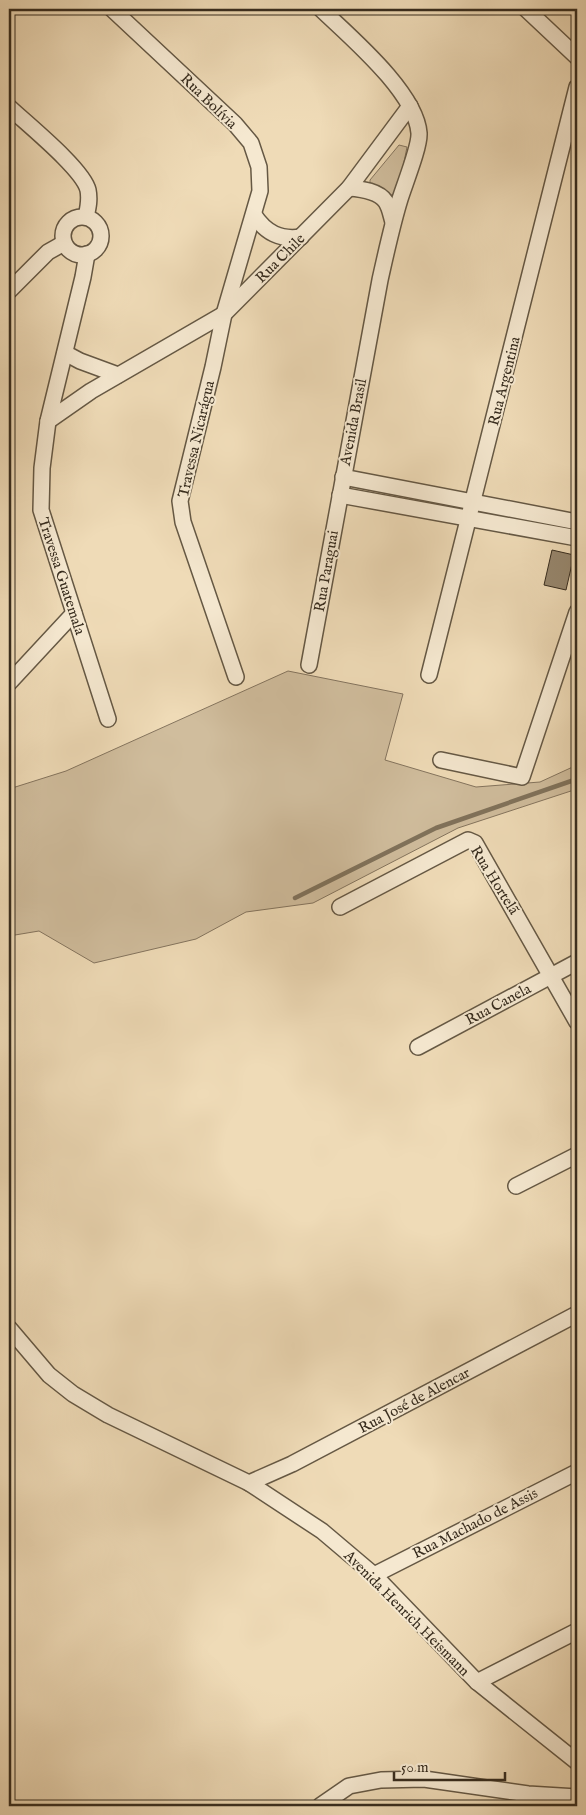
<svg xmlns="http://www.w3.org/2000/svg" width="586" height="1815" font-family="'IM FELL English',serif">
<rect width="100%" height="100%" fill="#efdbb7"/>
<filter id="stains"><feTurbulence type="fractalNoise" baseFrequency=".004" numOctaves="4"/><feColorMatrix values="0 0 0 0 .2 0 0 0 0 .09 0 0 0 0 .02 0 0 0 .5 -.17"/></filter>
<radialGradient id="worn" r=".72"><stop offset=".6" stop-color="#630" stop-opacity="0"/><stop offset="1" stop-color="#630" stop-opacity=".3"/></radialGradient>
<!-- green -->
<g fill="#d0bd9d" stroke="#84745e">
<polygon points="399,145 407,147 398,192 392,195 370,185 370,180"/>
<polygon points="288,671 403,694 385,760 476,787 540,782 577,765 577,789 458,828 313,903 246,912 196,939 94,963 39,931 9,936 9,789 66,771"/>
</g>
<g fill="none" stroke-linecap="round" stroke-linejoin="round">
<!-- stream -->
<polyline stroke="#80725b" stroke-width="4.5" points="295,898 436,828 577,779"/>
</g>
<!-- building -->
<polygon fill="#97876e" stroke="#372c1e" points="552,550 574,555 566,590 544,585"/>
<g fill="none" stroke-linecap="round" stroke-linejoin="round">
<!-- minor casing -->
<g stroke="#655844" stroke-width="18">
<g id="minor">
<polyline points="112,9 235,124 251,143 259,167 260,191 224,314 213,367 180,501 183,522 236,677"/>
<polyline points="526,9 577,57"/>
<path d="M 9,107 C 27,124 83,169 88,190 C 90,200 88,208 86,217"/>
<path d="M 349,188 C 362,189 379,191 386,202 C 390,208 391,216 393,222"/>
<path d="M 254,215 C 266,233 280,240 301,237"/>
<circle cx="82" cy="236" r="19"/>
<polyline points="87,254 83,277 48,421 42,468 41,510 108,719"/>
<polyline points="9,291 48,252 64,243"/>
<polyline points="65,353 80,361 118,375"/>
<polyline points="48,421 91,391 224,314 349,188 410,106"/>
<polyline points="343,477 577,522"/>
<polyline points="340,495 577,538"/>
<path d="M 309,665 L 380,280 C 386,253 392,225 400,199 C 405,183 420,146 419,133 C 416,92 349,36 321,9"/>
<polyline points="429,675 577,87"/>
<polyline points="9,683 74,613"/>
<polyline points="441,760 522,777 577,612"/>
<polyline points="340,907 468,840 475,843 577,1022"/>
<polyline points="418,1047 577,962"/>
<polyline points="516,1186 577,1155"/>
<polyline points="9,1328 49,1375 73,1394 108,1415 249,1483 322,1531 374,1575 477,1682 577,1762"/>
<polyline points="249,1483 292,1464 577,1314"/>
<polyline points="374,1575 577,1472"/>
<polyline points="477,1682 577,1631"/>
<polyline points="320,1806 349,1786 381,1780 424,1779 528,1794 577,1797"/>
</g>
</g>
<!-- minor -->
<use href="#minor" stroke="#f5e8d0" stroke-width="15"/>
</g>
<g text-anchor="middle" stroke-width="4" stroke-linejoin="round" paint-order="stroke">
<!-- street labels -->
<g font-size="15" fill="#372c1e" stroke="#f5e8d0">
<text transform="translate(209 101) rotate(44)" y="5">Rua Bolívia</text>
<text transform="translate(280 258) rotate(-45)" y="5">Rua Chile</text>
<text transform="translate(504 381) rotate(-76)" y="5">Rua Argentina</text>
<text transform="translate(353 422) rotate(-79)" y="5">Avenida Brasil</text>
<text transform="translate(196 439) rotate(-77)" y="5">Travessa Nicarágua</text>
<text transform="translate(326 571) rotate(-80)" y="5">Rua Paraguai</text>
<text transform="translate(62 576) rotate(72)" y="5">Travessa Guatemala</text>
<text transform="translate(495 880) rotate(58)" y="5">Rua Hortelã</text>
<text transform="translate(498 1004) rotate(-28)" y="5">Rua Canela</text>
<text transform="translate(414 1400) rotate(-28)" y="5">Rua José de Alencar</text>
<text transform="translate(475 1523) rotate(-27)" y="5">Rua Machado de Assis</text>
<text transform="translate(407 1613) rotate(45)" y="5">Avenida Henrich Heismann</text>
</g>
</g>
<!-- margin -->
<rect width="586" height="1815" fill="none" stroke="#efdbb7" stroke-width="30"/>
<rect x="10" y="10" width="566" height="1795" fill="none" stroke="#372c1e" stroke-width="2.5"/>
<rect x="15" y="15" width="556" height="1785" fill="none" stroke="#372c1e"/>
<!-- scale -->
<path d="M394 1772v8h111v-8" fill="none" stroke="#372c1e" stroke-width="2.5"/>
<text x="401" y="1772" font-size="15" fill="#372c1e" stroke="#f5e8d0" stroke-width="4" paint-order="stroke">50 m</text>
<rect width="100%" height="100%" filter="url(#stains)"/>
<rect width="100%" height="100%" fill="url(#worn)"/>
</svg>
